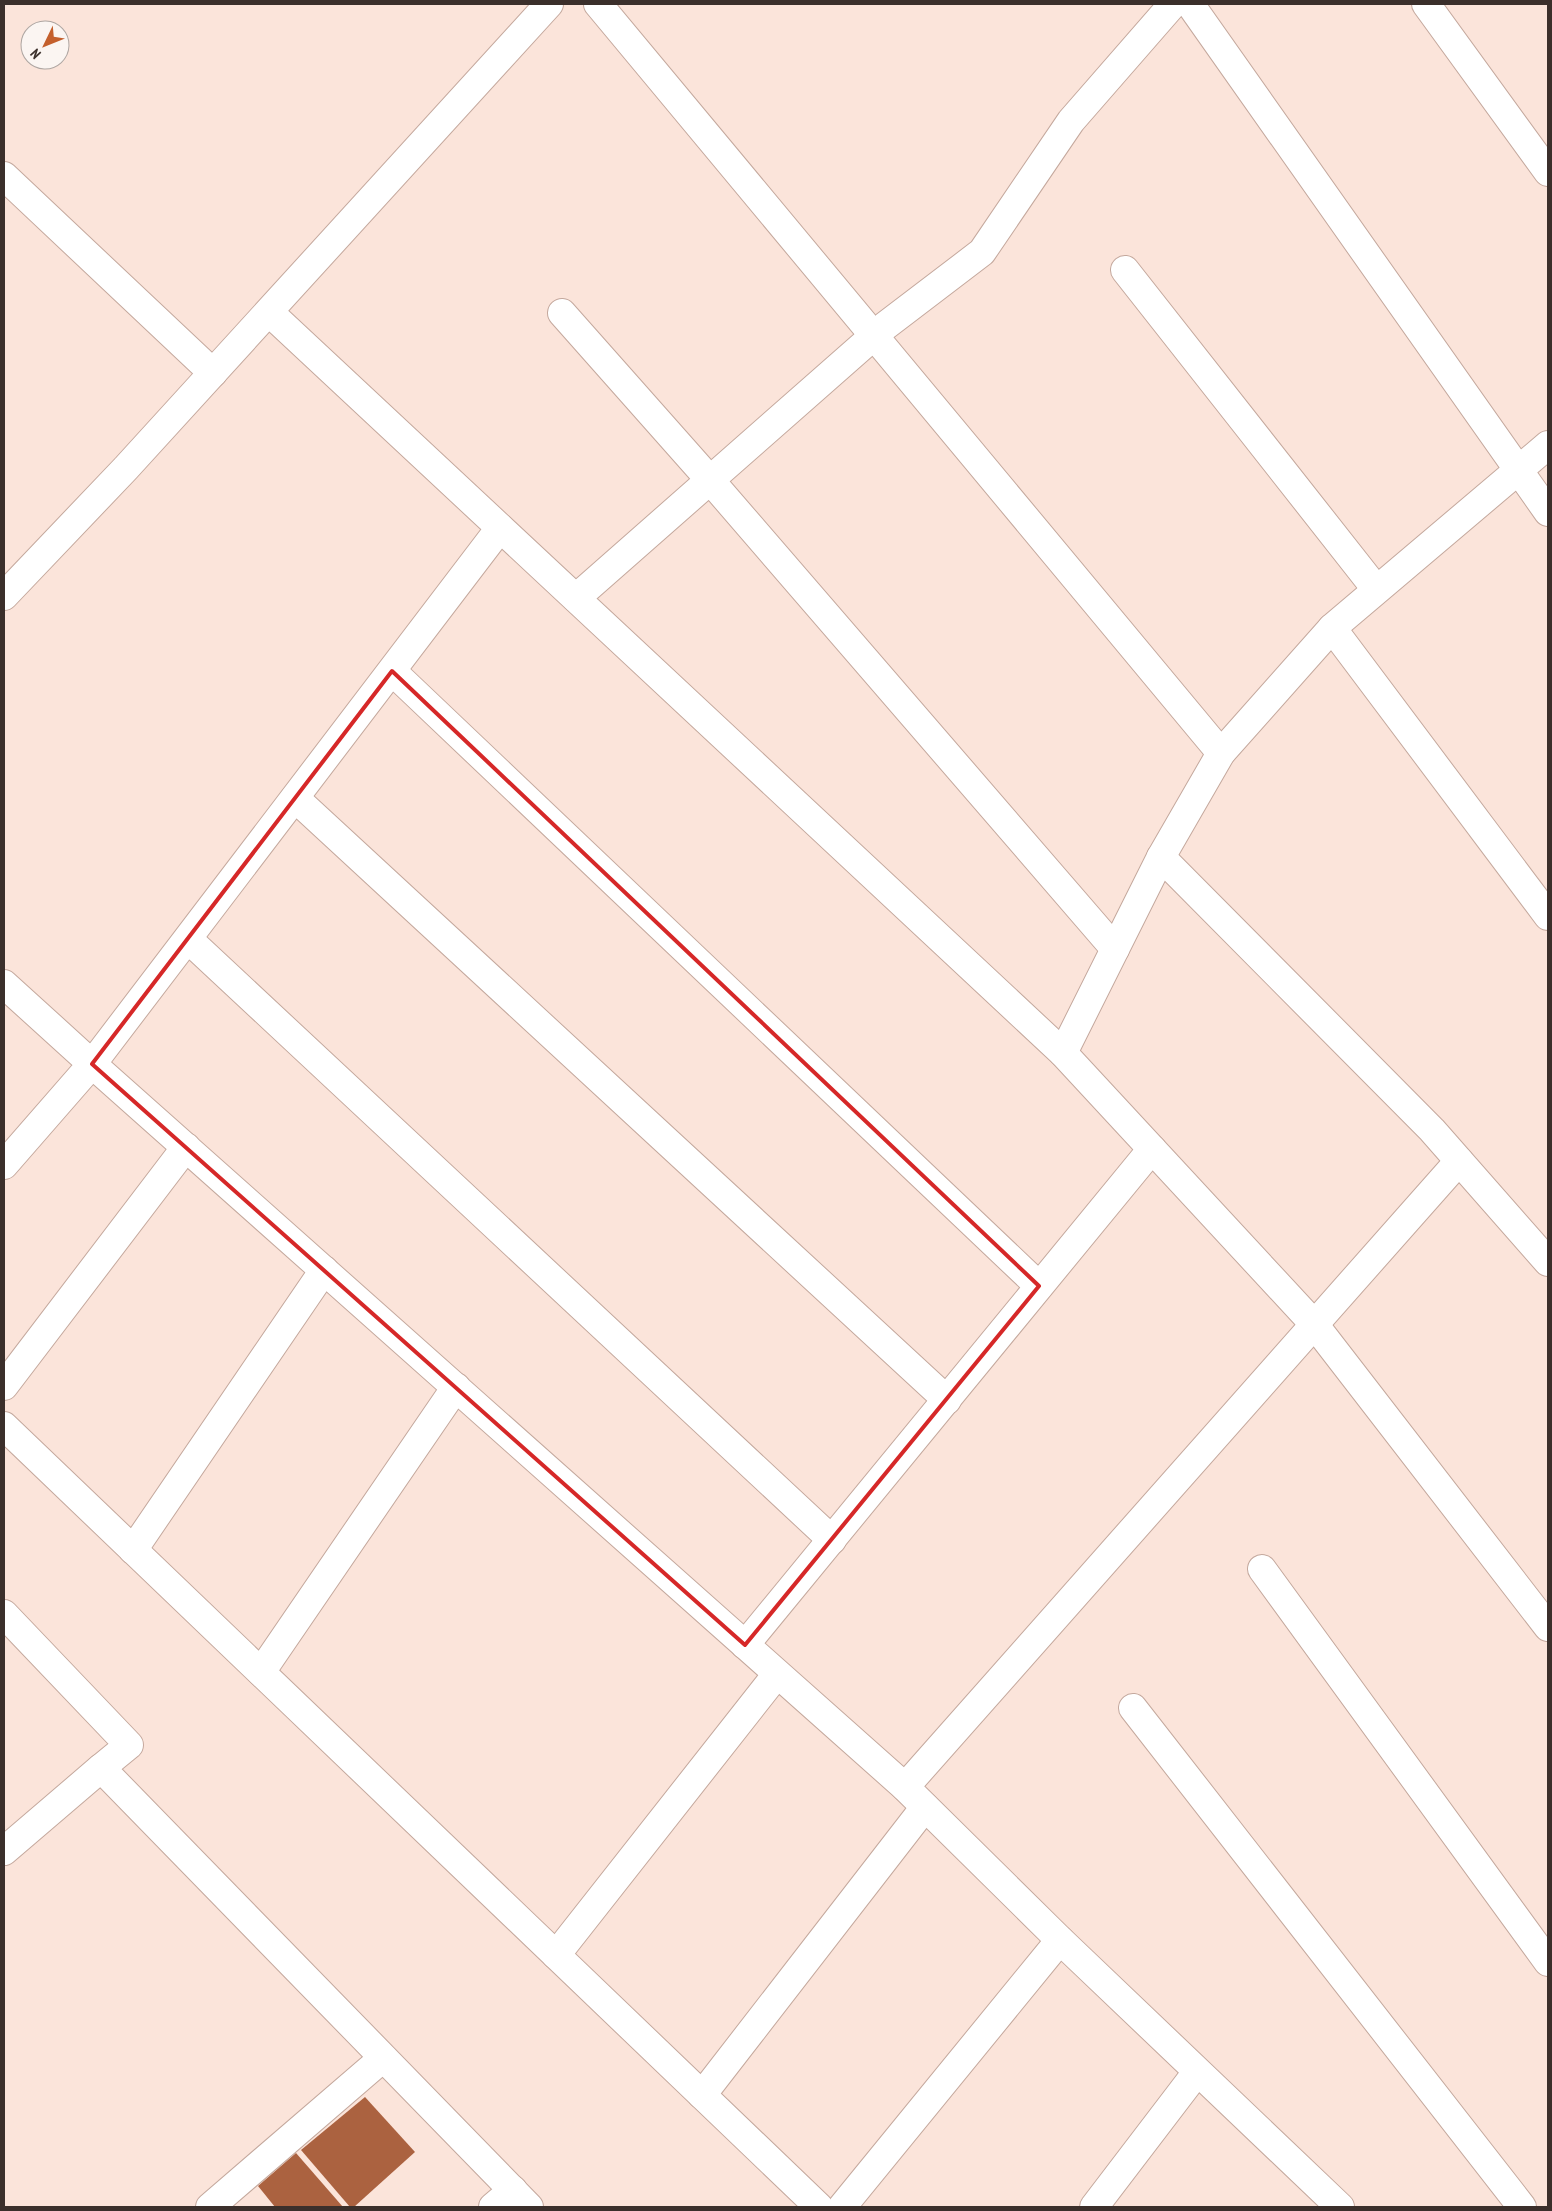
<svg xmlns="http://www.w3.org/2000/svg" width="1552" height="2211" font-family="'PT Sans Narrow',sans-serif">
<rect width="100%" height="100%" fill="#fbe4da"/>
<!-- building -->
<g fill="#ab6240">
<polygon points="365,2097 415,2152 354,2207 350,2207 301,2150"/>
<polygon points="296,2153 343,2207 275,2207 258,2186"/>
</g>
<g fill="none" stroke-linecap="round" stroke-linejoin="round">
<!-- minor casing -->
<g stroke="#c4a89d" stroke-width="30">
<g id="minor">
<polyline points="598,4 1221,753"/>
<polyline points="1190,4 1548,512"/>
<polyline points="1426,4 1548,172"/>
<polyline points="4,176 213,373"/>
<polyline points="1125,270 1376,589"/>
<polyline points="269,312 1063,1053 1314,1324 1548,1627"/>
<polyline points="562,313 710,480 1115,949"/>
<polyline points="500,528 92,1064 905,1787"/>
<polyline points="4,596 126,468 549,4"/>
<polyline points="576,598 885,326 982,252 1071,121 1173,4"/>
<polyline points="1332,628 1548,916"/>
<polyline points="392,671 1039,1286"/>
<polyline points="295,798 947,1400"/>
<polyline points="1161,857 1432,1130 1548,1262"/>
<polyline points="188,939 832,1540"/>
<polyline points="4,984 92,1064 4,1165"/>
<polyline points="1063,1053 1161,857 1221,753 1332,628 1548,445"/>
<polyline points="4,1386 186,1147"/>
<polyline points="4,1426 819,2207"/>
<polyline points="133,1550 324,1270"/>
<polyline points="1262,1569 1548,1962"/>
<polyline points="4,1614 129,1745 101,1768 529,2207"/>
<polyline points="745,1645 1152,1149"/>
<polyline points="261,1672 456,1387"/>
<polyline points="1133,1708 1522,2207"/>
<polyline points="4,1851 101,1768"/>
<polyline points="556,1955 777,1674"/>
<polyline points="702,2095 925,1807"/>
<polyline points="210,2207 383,2058"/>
<polyline points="493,2207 513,2190"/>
<polyline points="842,2207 1060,1940"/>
<polyline points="1094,2207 1197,2072"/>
<polyline points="1340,2207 1060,1940 905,1787 1459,1161"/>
</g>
</g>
<!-- minor -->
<use href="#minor" stroke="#fff" stroke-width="28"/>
</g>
<!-- marked area -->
<path fill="none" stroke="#d62828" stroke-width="4" stroke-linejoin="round" d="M 392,671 L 1039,1286 L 745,1645 L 92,1064 Z"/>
<!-- border -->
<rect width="1552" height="2211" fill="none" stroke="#3b2f2b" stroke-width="10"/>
<!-- north arrow -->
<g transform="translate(45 45) rotate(227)"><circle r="24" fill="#fbf5f2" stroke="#aea6a2"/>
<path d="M0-4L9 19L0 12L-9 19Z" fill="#c45f2c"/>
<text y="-8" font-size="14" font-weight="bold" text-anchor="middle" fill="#3b2f2b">N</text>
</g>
</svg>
